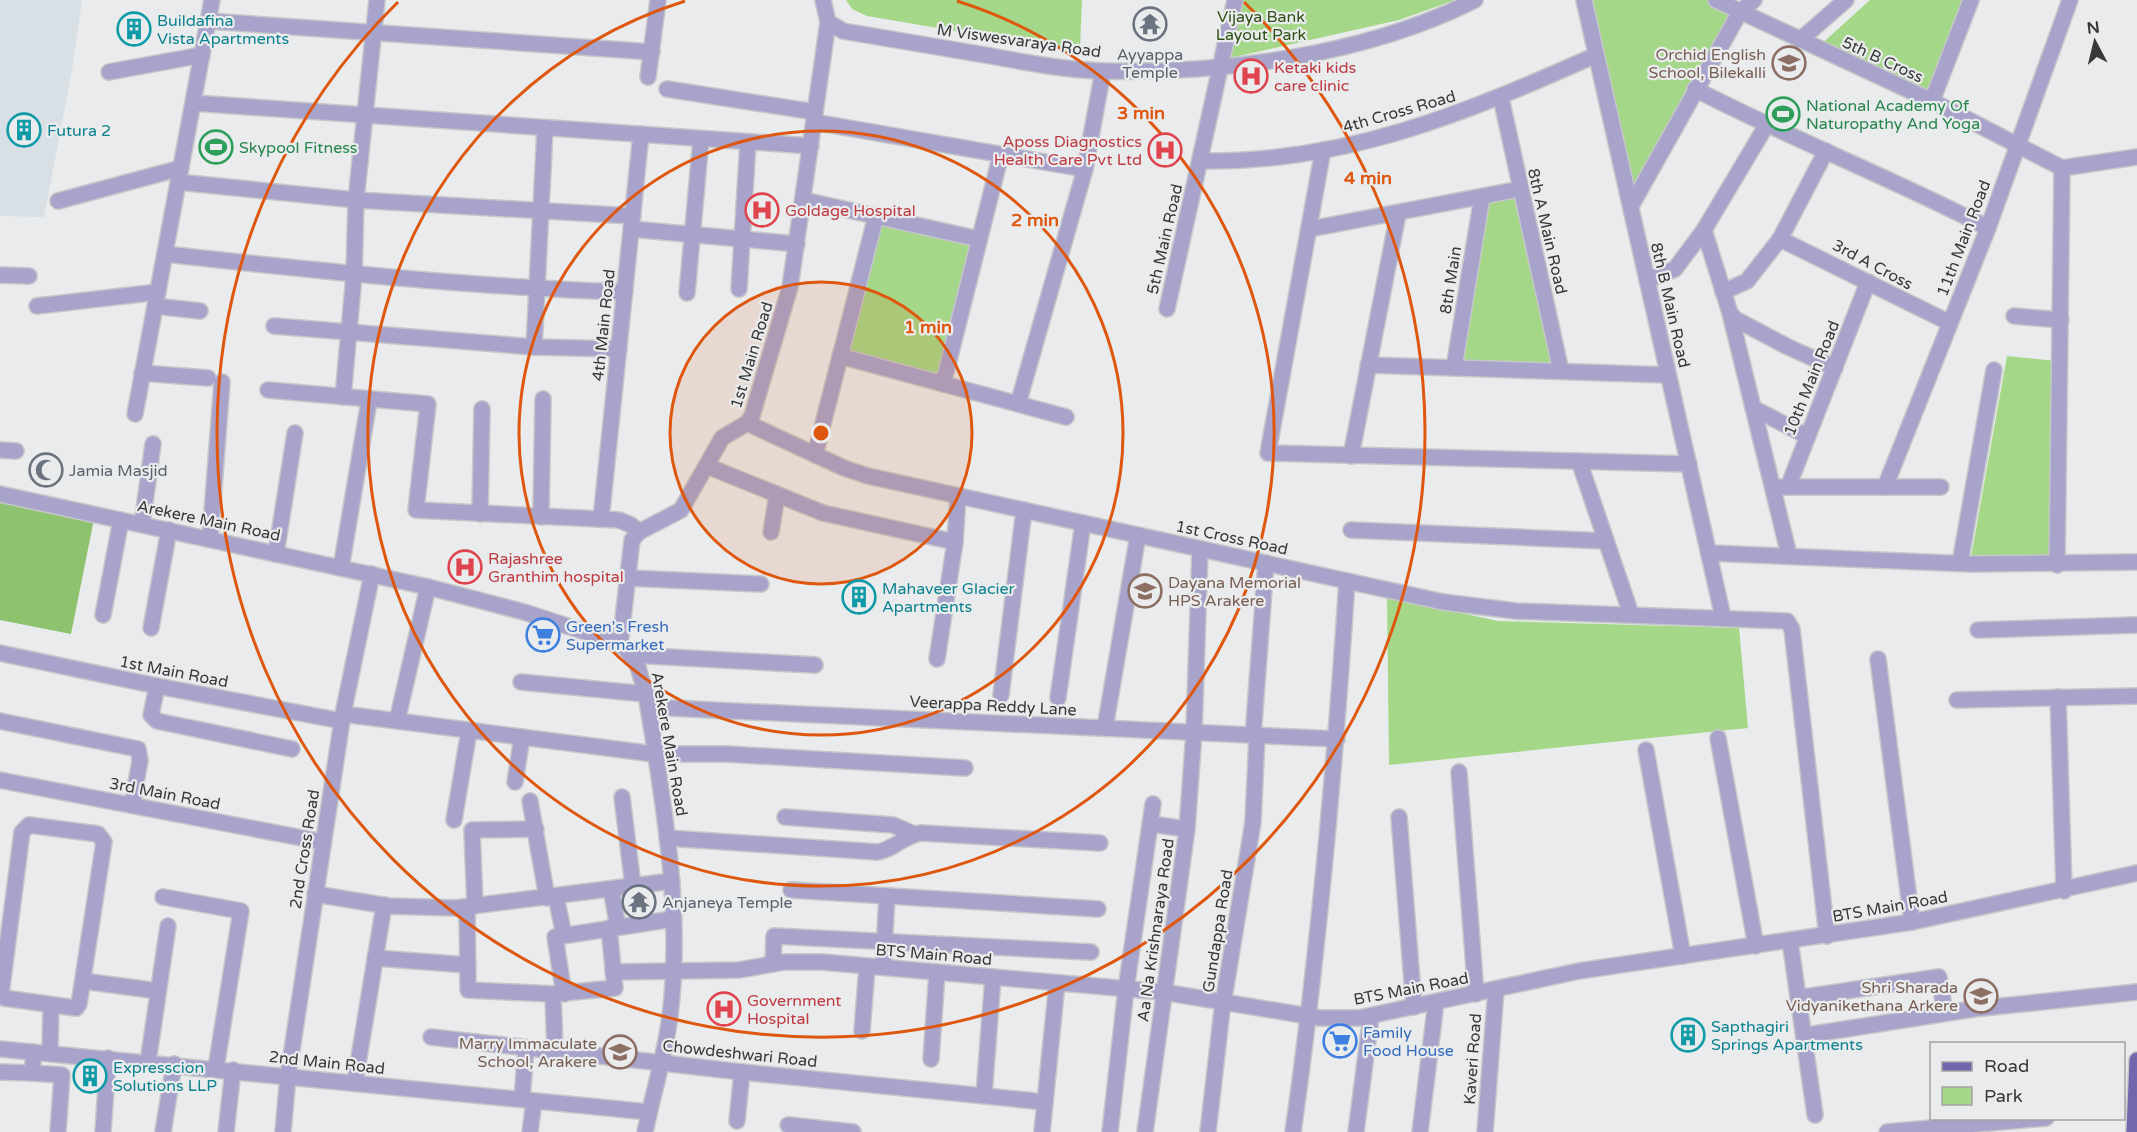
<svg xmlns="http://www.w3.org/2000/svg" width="2137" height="1132" font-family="'Varela Round',sans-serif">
<rect width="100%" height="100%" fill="#e9ebec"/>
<!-- built -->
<polygon fill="#d8e0e6" points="0,0 82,0 72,70 44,217 0,216"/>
<!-- green -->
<g fill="#a4d888">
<polygon points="846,0 1082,0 1080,48 1020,42 867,16 852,9"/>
<polygon points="1240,0 1455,0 1399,20 1230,58"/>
<polygon points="1584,0 1716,0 1740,12 1631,206"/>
<polygon points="1870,0 1964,0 1932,101 1817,48"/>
<polygon points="1520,189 1561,371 1454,368 1482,197"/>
<polygon points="876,216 979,239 943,384 840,356"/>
<polygon points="2007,356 2056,361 2057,558 1971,557"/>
<polygon points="1387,597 1498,621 1739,628 1748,728 1389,765"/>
</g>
<!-- forest -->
<polygon fill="#8dc36f" points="0,501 94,519 71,634 0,620"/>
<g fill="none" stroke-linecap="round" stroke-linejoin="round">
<!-- minor casing -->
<g stroke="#c5c7c8" stroke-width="18">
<g id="minor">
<path d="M 823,0 L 828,22 L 843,31 C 892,39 941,48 991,56 C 1028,63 1066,70 1103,71 C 1224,74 1366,55 1475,0"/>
<polyline points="1584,0 1723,617"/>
<polyline points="1716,0 1932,101 2062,168 2137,157"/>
<polyline points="208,21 652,52"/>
<polyline points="1800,40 1846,0"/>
<polyline points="109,72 202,55"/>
<polyline points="648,77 658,0"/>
<polyline points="667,89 815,112"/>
<path d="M 1695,89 C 1791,139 1892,178 1988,228"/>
<polyline points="1501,98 1561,371"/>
<polyline points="1932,101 1971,0"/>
<polyline points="193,103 811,146"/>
<polyline points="814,122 1085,169"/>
<polyline points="1323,150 1268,453 1689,464"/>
<path d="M 1201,161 C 1346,163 1466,113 1596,55"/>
<polyline points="178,182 356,200 633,216"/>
<polyline points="803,200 979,239"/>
<polyline points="58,201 181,168"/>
<polyline points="1631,206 1740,12 1754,0"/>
<polyline points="631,229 797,244"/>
<polyline points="1310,229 1520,189"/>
<polyline points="1704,230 1730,313 1789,555"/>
<polyline points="1780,239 1950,323"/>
<path d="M 165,254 C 318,271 471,287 625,292"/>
<polyline points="0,275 29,276"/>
<polyline points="1647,280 1675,269 1704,230 1766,126"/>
<polyline points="739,289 748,142"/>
<polyline points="1723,292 1747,281 1780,239 1826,151"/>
<polyline points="687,293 701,139"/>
<polyline points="37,306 158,292"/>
<polyline points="155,306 200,311"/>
<polyline points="1167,309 1235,0"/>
<polyline points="1730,313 1735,319 1788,347 1835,368"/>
<polyline points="2014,316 2061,320"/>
<polyline points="274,326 534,347 619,349"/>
<polyline points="534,347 545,128"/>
<polyline points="840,356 1066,417"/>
<polyline points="1368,365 1668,375"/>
<polyline points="1454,368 1482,197"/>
<polyline points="142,373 208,378"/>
<polyline points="943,384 1001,154"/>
<polyline points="268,390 428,404 416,510 619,520 631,525 639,532"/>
<polyline points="343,397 354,275 356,200 377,0"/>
<polyline points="1018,404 1085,169 1103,71"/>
<polyline points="1753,408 1807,436"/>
<polyline points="135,414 212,0"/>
<polyline points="747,423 844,468 868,476 1443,602 1516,611 1787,621 1792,629 1827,936"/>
<polyline points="0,450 16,451"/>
<polyline points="815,455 876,216"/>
<polyline points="1351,456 1398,214"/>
<polyline points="1579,461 1631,614"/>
<polyline points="707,466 823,513 955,542"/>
<polyline points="1779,487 1941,487"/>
<polyline points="1788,487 1868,282"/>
<polyline points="1885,487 1988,228 2070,0"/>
<path d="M 0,494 L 428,587 L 524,612 L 610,640 L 625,648 L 637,664 L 646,694 C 663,800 683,909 670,1016 C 665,1056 653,1093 645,1132"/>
<polyline points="480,514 482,409"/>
<polyline points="541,517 543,399"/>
<polyline points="601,519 641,134"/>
<polyline points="142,524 153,444"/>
<polyline points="1351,530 1606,541"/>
<polyline points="771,532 777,495"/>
<polyline points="210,539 222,382"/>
<polyline points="1709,553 1971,564 2137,562"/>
<polyline points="276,554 295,433"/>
<polyline points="1960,563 1994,370"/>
<polyline points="2057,565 2062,168"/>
<polyline points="341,568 369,401"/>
<polyline points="627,578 761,584"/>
<polyline points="103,615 121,520"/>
<polyline points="151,628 169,530"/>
<polyline points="1978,630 2137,625"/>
<polyline points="620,645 632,540 639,532 681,510 722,438 747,423 752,416 790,287 828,22"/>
<polyline points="0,653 157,686 342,721"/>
<polyline points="631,655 815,665"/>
<polyline points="937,659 955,542 958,496"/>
<polyline points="1878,659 1912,922"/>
<polyline points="521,682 646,694"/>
<polyline points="157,686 151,715 157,721 292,749"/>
<polyline points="1001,695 1024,510"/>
<polyline points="2058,697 2064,891"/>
<polyline points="1058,698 1083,523"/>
<polyline points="1957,700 2137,696"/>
<polyline points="648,707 1337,739"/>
<polyline points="343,714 654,754 727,754 965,768"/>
<polyline points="0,721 138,749 140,761 132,805"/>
<polyline points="397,721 428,587"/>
<polyline points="1105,728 1138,535"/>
<polyline points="1253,736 1266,563"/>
<polyline points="1718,738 1756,946"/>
<polyline points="1646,750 1683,956"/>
<polyline points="1459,772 1476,994"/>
<polyline points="0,780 323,842"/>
<polyline points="515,782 522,737"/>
<polyline points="622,797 633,886"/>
<polyline points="530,801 547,898"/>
<polyline points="785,817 893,825 914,834"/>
<polyline points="1399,817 1414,1007"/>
<polyline points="454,820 469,731"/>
<polyline points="1150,824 1187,829"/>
<polygon points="29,825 98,834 104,842 79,1004 76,1008 4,998 1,994 22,832"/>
<path d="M 667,838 L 877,852 C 894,850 904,835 921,833 L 1100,843"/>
<polyline points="611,889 618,927"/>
<polyline points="791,890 1098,909"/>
<polyline points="315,894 388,906 456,908 672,881"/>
<polyline points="163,897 241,911 216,1068"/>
<polyline points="556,897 564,935"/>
<polyline points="475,906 472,830 536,829"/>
<polyline points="467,907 468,990 553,994 615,988 609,928"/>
<polyline points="1790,941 1815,1115"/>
<polyline points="375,958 468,965"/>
<polyline points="773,964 774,936 1091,952"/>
<polyline points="883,967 887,896"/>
<polyline points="613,972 739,970 784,962 822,962 1163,992 1320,1018 1359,1018 1579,971 1912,922 2137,873"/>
<polyline points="91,982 158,991"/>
<polyline points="553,994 555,1051"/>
<polyline points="564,994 555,937 673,919"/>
<polyline points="1798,998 1939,977 1945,1013"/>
<polyline points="862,1031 867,967"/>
<polyline points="1814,1034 1973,1009 2137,992"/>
<polyline points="431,1037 742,1072 1045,1102"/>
<polyline points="0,1049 649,1112"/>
<polyline points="34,1052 32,1073 62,1075 58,1132"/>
<polyline points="50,1053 51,1006"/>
<polyline points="931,1059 937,972"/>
<polyline points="148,1062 168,926"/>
<polyline points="0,1072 32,1073"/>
<polyline points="355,1082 384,905"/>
<polyline points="984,1095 993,977"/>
<polyline points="522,1099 526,1048"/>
<polyline points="737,1121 742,1072"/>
<polyline points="788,1125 853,1132"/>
<polyline points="103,1132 108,1058"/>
<polyline points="163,1132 174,1064"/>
<polyline points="226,1132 233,1070"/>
<polyline points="283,1132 288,1076 343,714 372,574"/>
<polyline points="530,1132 534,1101"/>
<polyline points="1042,1132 1057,983"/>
<polyline points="1110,1132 1126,989 1153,804"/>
<polyline points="1145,1132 1187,829 1194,732 1200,549"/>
<polyline points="1208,1132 1222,1010 1253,822 1257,736"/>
<path d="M 1293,1132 C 1319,949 1335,765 1347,581"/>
<polyline points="1356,1132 1371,1016"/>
<polyline points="1420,1132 1436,1002"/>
<polyline points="1485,1132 1496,989"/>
<polyline points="1887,1132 2046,1118"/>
</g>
</g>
<!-- major casing -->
<g stroke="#c5c7c8" stroke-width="18">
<polyline id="major" points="2134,1132 2137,1060"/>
</g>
<!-- minor -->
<use href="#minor" stroke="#a8a3cb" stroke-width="15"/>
<!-- major -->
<use href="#major" stroke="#7266ad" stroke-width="15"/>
</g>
<!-- distance rings -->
<circle cx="821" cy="433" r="151" fill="#df570e" fill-opacity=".12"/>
<g fill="none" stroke="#df570e" stroke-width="3">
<circle cx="821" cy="433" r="151"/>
<circle cx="821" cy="433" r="302"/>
<path d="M957 1A453 453 0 1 1 685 1"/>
<path d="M1244 2A604 604 0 1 1 398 2"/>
</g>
<!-- icons -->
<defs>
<g id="temple-ring" transform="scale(1.725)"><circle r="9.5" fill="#e9ebec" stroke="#6b7280" stroke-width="1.5"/><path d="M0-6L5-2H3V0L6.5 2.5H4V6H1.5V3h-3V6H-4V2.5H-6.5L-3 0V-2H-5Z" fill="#6b7280"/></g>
<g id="building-ring" transform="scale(1.725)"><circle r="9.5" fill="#e9ebec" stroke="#0f9aa8" stroke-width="1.5"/><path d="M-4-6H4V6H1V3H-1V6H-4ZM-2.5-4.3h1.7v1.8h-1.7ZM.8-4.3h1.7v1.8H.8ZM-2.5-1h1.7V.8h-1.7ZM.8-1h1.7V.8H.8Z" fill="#0f9aa8"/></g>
<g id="school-ring" transform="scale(1.725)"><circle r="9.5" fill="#e9ebec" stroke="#8d6e63" stroke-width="1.5"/><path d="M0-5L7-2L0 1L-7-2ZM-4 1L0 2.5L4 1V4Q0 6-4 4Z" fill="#8d6e63"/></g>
<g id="hospital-ring" transform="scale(1.725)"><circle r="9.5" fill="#e9ebec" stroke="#e0444e" stroke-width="1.5"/><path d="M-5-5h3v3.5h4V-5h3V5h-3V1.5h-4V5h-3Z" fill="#e0444e"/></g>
<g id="stadium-ring" transform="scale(1.725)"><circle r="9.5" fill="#e9ebec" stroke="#2e9e5b" stroke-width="1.5"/><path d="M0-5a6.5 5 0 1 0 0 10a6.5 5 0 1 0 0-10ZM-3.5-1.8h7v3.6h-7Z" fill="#2e9e5b"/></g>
<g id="mosque-ring" transform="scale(1.725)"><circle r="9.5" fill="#e9ebec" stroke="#6b7280" stroke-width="1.5"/><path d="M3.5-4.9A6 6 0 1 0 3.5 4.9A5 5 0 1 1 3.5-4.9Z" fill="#6b7280"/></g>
<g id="supermarket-ring" transform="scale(1.725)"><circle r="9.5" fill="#e9ebec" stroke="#3f7fe0" stroke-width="1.5"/><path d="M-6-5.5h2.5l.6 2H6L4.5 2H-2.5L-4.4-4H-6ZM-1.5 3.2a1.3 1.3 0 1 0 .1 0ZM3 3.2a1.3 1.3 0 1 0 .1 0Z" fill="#3f7fe0"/></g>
</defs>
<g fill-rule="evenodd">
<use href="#temple-ring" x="1150" y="24"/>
<use href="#building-ring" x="134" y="29"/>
<use href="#school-ring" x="1789" y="63"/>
<use href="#hospital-ring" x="1251" y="76"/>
<use href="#stadium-ring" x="1783" y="114"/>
<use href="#building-ring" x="24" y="130"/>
<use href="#stadium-ring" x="216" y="147"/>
<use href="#hospital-ring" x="1165" y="150"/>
<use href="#hospital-ring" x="762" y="210"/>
<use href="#mosque-ring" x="46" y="470"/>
<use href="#hospital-ring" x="465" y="567"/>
<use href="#school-ring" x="1145" y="591"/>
<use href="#building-ring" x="859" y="597"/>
<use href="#supermarket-ring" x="543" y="635"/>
<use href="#temple-ring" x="639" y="902"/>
<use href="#school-ring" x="1981" y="996"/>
<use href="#hospital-ring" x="724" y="1009"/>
<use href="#building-ring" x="1688" y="1035"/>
<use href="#supermarket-ring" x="1340" y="1041"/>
<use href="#school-ring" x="620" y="1052"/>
<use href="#building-ring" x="90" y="1076"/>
</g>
<g text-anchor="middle" stroke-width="4.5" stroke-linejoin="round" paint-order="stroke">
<!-- park labels -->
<g font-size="16" fill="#2f5117" stroke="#e9ebec">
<text x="1261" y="22">Vijaya Bank<tspan x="1261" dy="18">Layout Park</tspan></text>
</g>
<!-- culture labels -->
<g font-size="16" fill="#0d838f" stroke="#e9ebec" text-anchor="start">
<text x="157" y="26">Buildafina<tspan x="157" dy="18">Vista Apartments</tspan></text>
<text x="47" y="136">Futura 2</text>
<text x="882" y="594">Mahaveer Glacier<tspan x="882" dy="18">Apartments</tspan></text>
<text x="1711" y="1032">Sapthagiri<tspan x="1711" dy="18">Springs Apartments</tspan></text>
<text x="113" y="1073">Expresscion<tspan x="113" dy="18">Solutions LLP</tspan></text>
</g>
<!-- street labels -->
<g font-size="16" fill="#373838" stroke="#e9ebec">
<text transform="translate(1019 40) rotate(8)" y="6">M Viswesvaraya Road</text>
<text transform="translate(1883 59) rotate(25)" y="6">5th B Cross</text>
<text transform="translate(1399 111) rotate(-16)" y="6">4th Cross Road</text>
<text transform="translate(1548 231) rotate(77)" y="6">8th A Main Road</text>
<text transform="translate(1963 238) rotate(-69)" y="6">11th Main Road</text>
<text transform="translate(1164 239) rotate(-77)" y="6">5th Main Road</text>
<text transform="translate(1873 264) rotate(28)" y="6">3rd A Cross</text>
<text transform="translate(1450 280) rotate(-81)" y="6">8th Main</text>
<text transform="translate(1671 305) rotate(77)" y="6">8th B Main Road</text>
<text transform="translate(603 325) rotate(-84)" y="6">4th Main Road</text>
<text transform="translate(751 355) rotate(-73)" y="6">1st Main Road</text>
<text transform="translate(1811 378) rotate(-68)" y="6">10th Main Road</text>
<text transform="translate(209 520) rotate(12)" y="6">Arekere Main Road</text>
<text transform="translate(1232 537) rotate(12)" y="6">1st Cross Road</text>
<text transform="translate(174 671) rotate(11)" y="6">1st Main Road</text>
<text transform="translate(993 705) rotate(3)" y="6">Veerappa Reddy Lane</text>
<text transform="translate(670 744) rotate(80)" y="6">Arekere Main Road</text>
<text transform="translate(165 793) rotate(11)" y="6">3rd Main Road</text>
<text transform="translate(304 849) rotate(-81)" y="6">2nd Cross Road</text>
<text transform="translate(1890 906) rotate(-10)" y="6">BTS Main Road</text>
<text transform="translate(1155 930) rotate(-82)" y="6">Aa Na Krishnaraya Road</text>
<text transform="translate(1217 931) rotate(-81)" y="6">Gundappa Road</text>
<text transform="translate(934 954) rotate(5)" y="6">BTS Main Road</text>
<text transform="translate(1411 988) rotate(-11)" y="6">BTS Main Road</text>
<text transform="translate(740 1053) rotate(6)" y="6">Chowdeshwari Road</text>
<text transform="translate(1472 1059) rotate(-86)" y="6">Kaveri Road</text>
<text transform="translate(327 1062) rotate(6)" y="6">2nd Main Road</text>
</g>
<!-- worship labels -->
<g font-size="16" fill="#5b616d" stroke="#e9ebec" text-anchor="start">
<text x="1150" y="60" text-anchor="middle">Ayyappa<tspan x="1150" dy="18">Temple</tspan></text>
<text x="69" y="476">Jamia Masjid</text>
<text x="662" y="908">Anjaneya Temple</text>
</g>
<!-- education labels -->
<g font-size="16" fill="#785e54" stroke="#e9ebec" text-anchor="end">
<text x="1766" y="60">Orchid English<tspan x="1766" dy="18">School, Bilekalli</tspan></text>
<text x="1168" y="588" text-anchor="start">Dayana Memorial<tspan x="1168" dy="18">HPS Arakere</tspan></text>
<text x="1958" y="993">Shri Sharada<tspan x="1958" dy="18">Vidyanikethana Arkere</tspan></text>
<text x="597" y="1049">Marry Immaculate<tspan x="597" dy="18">School, Arakere</tspan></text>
</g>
<!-- health labels -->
<g font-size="16" fill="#be3a42" stroke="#e9ebec" text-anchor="start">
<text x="1274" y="73">Ketaki kids<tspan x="1274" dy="18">care clinic</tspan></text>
<text x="1142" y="147" text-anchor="end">Aposs Diagnostics<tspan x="1142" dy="18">Health Care Pvt Ltd</tspan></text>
<text x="785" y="216">Goldage Hospital</text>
<text x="488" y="564">Rajashree<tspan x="488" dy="18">Granthim hospital</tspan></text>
<text x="747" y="1006">Government<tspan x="747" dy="18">Hospital</tspan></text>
</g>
<!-- leisure labels -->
<g font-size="16" fill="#27864d" stroke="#e9ebec" text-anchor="start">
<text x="1806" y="111">National Academy Of<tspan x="1806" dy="18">Naturopathy And Yoga</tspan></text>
<text x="239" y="153">Skypool Fitness</text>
</g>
<!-- shop labels -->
<g font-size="16" fill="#366cbe" stroke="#e9ebec" text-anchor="start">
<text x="566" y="632">Green's Fresh<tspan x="566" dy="18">Supermarket</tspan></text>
<text x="1363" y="1038">Family<tspan x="1363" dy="18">Food House</tspan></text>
</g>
</g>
<circle cx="821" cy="433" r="9" fill="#df570e" stroke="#e9ebec" stroke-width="3"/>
<g font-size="18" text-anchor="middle" font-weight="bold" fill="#df570e" stroke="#e9ebec" stroke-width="4.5" stroke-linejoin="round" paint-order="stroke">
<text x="1141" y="119">3 min</text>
<text x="1368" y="184">4 min</text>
<text x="1035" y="226">2 min</text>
<text x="928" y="333">1 min</text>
</g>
<!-- legend -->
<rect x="1930" y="1042" width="195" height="78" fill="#e9ebec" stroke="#a2a3a4" stroke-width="1.5"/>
<rect x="1942" y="1062" width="30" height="9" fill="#7266ad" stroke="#a2a3a4" stroke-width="1.5"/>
<text x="1984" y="1072" font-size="18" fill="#373838">Road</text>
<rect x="1942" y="1087" width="30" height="18" fill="#a4d888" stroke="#a2a3a4" stroke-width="1.5"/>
<text x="1984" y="1102" font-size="18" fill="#373838">Park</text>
<!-- north arrow -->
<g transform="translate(2095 42) rotate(353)" stroke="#e9ebec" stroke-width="4.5" paint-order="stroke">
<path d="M0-4.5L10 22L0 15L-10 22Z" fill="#373838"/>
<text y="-9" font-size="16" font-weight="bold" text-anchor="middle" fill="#373838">N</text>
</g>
</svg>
